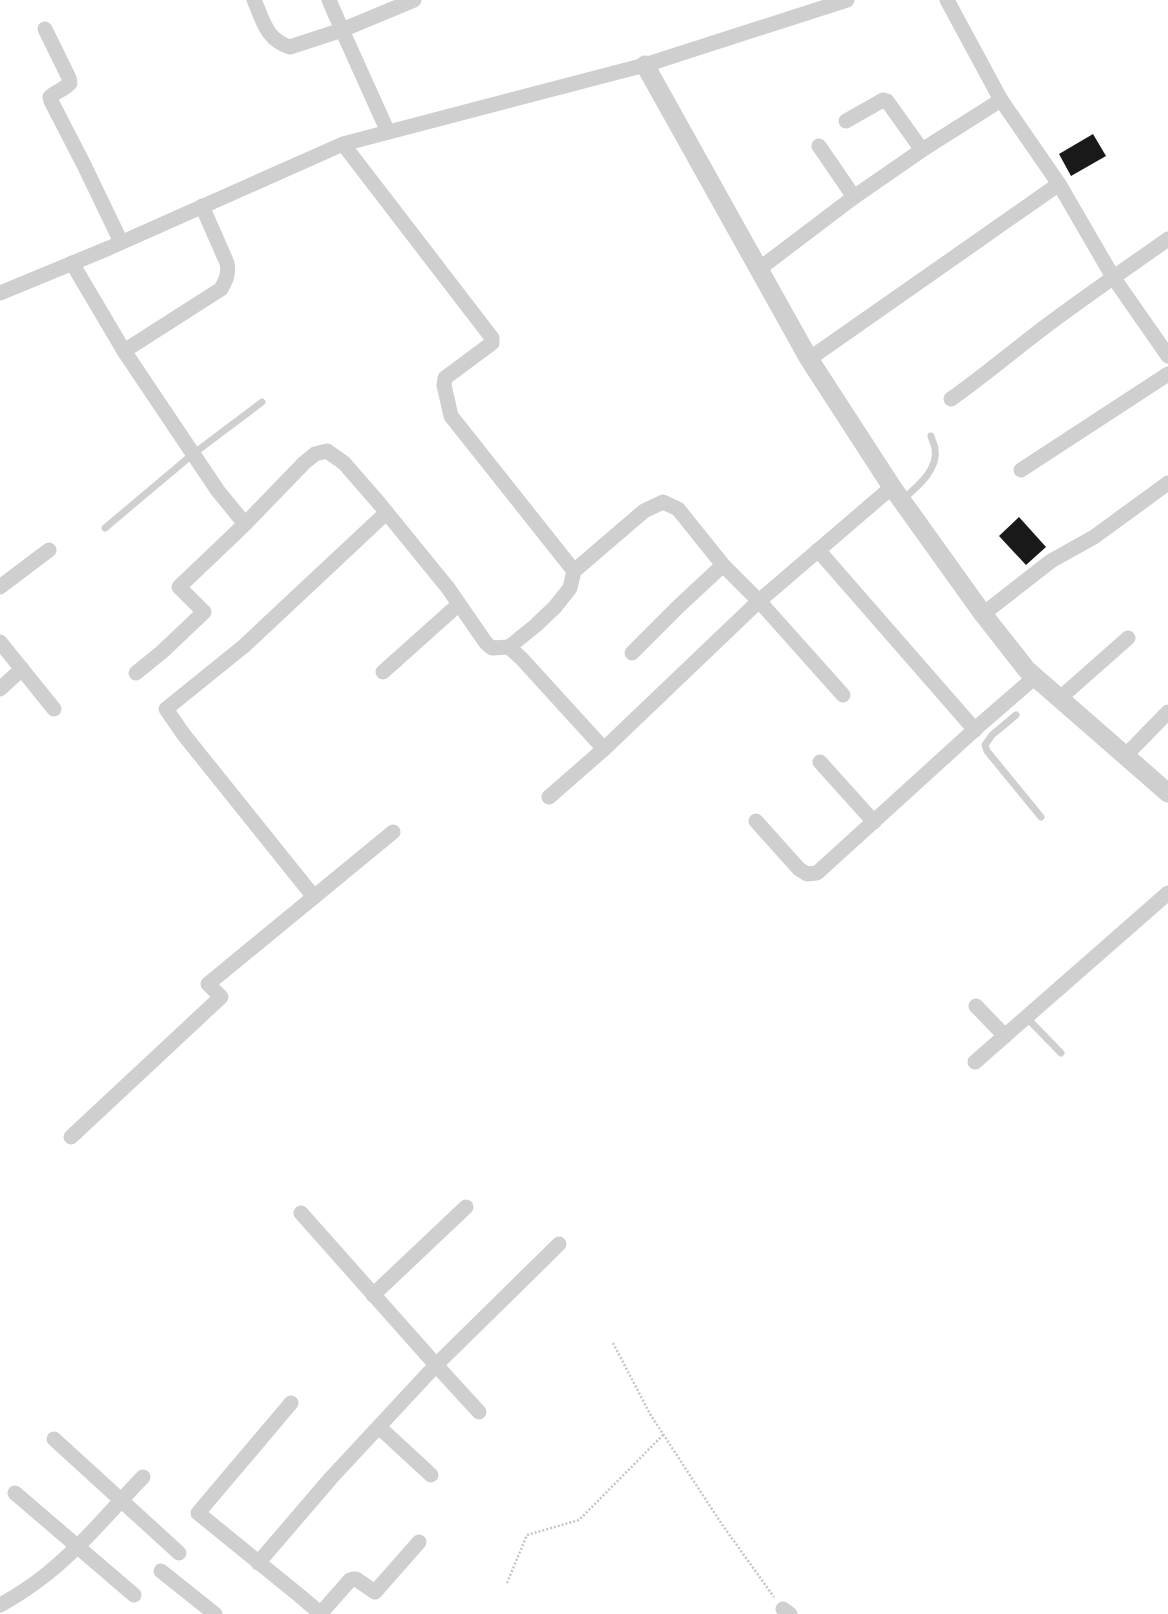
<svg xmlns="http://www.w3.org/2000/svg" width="1168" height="1614" font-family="'Space Grotesk',sans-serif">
<rect width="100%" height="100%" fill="#fff"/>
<!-- building -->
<g fill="#191919">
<polygon points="1093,134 1106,156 1071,176 1059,154"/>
<polygon points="1019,517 1046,547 1026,565 999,536"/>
</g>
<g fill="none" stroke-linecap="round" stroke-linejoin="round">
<!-- path -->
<g stroke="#c6c6c6" stroke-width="2.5" stroke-dasharray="2 2" stroke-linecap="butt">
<polyline points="613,1343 650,1414 721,1523 774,1597"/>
<polyline points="507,1583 527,1535 579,1520 664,1434"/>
</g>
<!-- service -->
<g stroke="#cfcfcf" stroke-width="7">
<path d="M 902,500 C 916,488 939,470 935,448 C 934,444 932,440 931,436"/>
<polyline points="105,528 193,454 262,402"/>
<polyline points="1016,715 992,735 985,745 987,751 1041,817"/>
<polyline points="1027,1018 1061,1053"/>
</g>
<!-- minor -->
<g stroke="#cfcfcf" stroke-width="15">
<path d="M 254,0 C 263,20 266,40 290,47 L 342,30 L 388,132"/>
<polyline points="329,0 342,30 414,0"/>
<polyline points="947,0 1001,100 1059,184 1113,277 1168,356"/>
<path d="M 45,29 L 69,78 L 70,83 C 64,90 56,91 50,97 L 51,101 L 84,165 L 121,242"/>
<polyline points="846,121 883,100 887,101 922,150"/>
<polyline points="343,144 492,338 492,343 445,378 444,385 451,416 574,571"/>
<polyline points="819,146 854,197"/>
<polyline points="72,263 124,351 218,491 245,524"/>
<polyline points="759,269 854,197 922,150 1001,100"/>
<polyline points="0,293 109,248 343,144 645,65 847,0"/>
<path d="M 124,351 L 221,289 C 226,280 229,274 227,263 L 202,206"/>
<polyline points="809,359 1059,184"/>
<path d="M 951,399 C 984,376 1014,350 1046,326 C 1086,296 1127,268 1168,239"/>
<polyline points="1021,470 1168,374"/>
<polyline points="818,550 975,730"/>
<polyline points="0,587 49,550"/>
<polyline points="983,614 1051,561 1094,537 1168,483"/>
<polyline points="0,642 54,709"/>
<polyline points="509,647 535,626 555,607 570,588 574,571 644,511 663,502 678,509 723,565 759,601 843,695"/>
<polyline points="632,653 679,606 723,565"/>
<polyline points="383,672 459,604"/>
<polyline points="136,673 163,651 204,612 179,587 245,524 304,463 315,454 327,451 344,463 378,502 448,588 486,643 492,648 509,647 522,659 604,749"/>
<polyline points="0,689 22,669"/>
<polyline points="1060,698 1128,638"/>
<polyline points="1125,756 1168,712"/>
<polyline points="820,762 874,822"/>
<polyline points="549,797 604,749 759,601 892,487"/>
<polyline points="756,821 799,869 807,874 817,873 982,723 1035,677"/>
<polyline points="314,897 184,735 166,709 244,646 386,513"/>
<polyline points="976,1006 1005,1036"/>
<polyline points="975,1062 1168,893"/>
<polyline points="71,1137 221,997 208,984 393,832"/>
<polyline points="301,1213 436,1365 479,1412"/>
<polyline points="373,1295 466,1207"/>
<polyline points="291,1403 198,1513 300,1596 321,1614"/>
<polyline points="379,1427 431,1475"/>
<polyline points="54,1439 179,1553"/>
<polyline points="15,1493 134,1595"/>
<polyline points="258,1563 331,1478 436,1365 559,1244"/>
<polyline points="161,1571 215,1614"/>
<path d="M 0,1605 C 17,1596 33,1585 48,1573 C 83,1545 112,1509 143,1477"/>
<polyline points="783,1609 790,1614"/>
<polyline points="321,1613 350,1580 353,1579 356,1579 375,1592 419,1542"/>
</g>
<!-- tertiary -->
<polyline stroke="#cfcfcf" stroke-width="19" points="645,65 809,359 892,487 983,614 1027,670 1168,793"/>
</g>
</svg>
